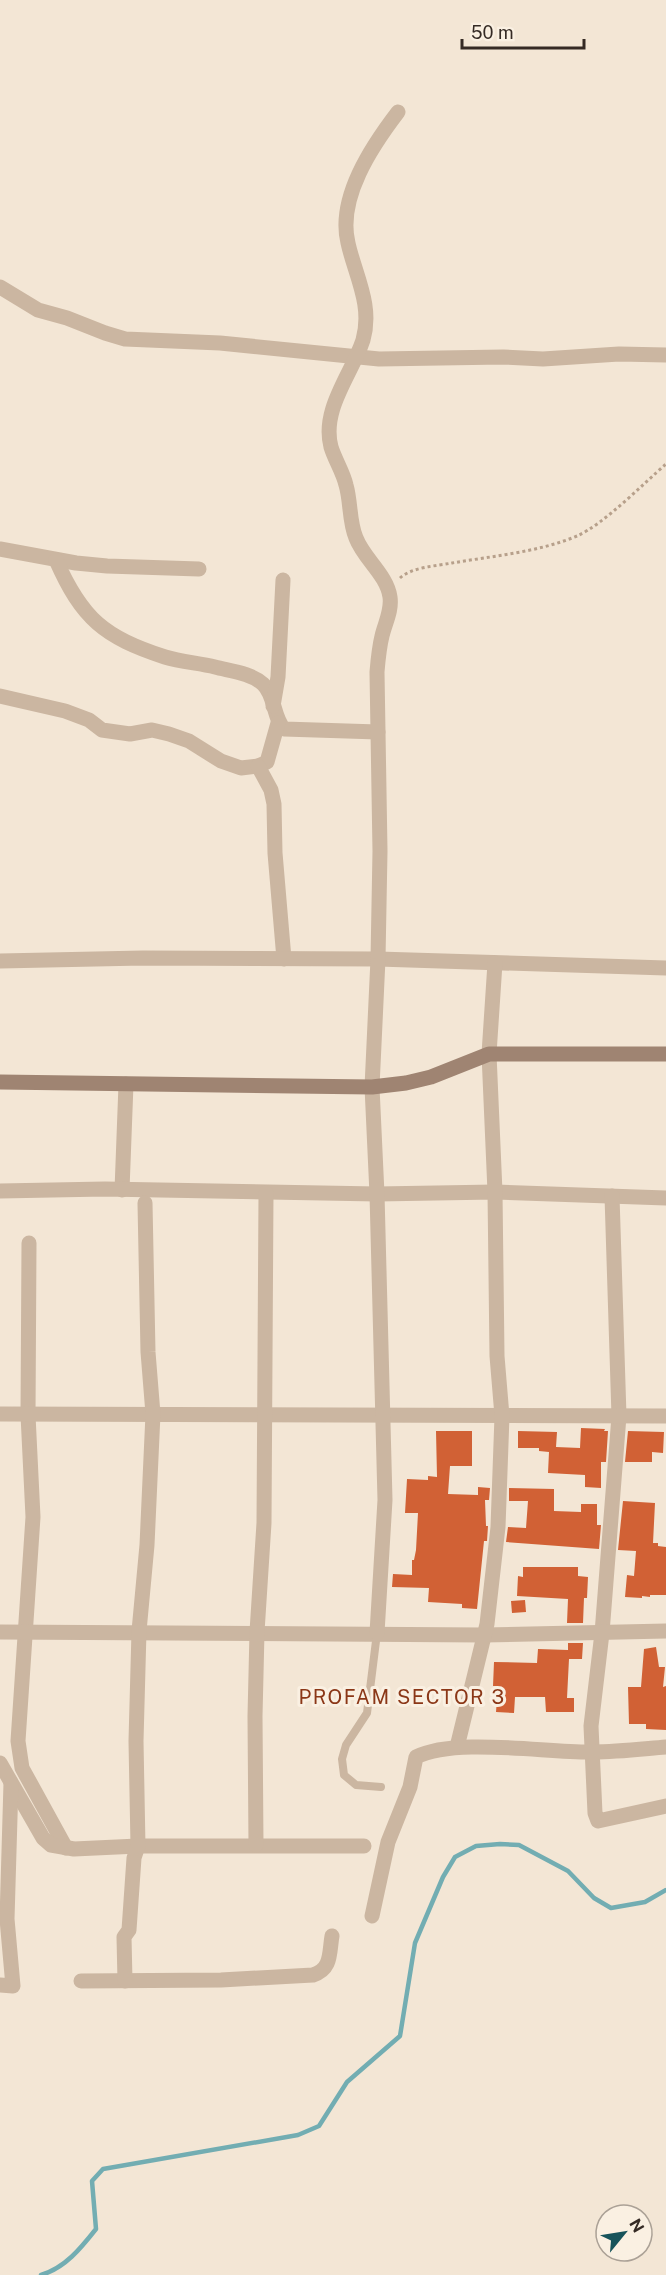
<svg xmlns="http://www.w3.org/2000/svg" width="666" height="2275" font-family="'Public Sans',sans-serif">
<rect width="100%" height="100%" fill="#f3e6d5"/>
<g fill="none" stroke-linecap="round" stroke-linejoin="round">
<!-- stream -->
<path stroke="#72adb2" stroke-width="4.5" d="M 41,2275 C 65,2268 81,2248 96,2229 L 92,2181 L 103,2169 L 298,2135 L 319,2126 L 347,2082 L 400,2036 L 415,1943 L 443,1877 L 455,1857 L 476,1846 L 500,1844 L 519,1845 L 568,1871 L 594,1898 L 611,1908 L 645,1902 L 666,1890"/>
</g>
<!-- building -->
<g fill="#d16135">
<polygon points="581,1428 605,1429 604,1431 608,1431 606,1462 601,1462 601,1488 585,1487 585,1475 548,1473 549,1452 539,1451 539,1448 518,1448 518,1431 557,1432 556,1447 580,1448"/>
<polygon points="436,1431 472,1431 472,1466 450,1466 448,1494 478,1495 478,1487 490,1488 489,1500 485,1500 486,1526 488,1526 487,1541 484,1541 477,1609 462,1608 462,1604 428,1602 429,1588 392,1587 393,1574 412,1575 412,1560 414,1560 416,1550 418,1513 405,1513 407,1479 428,1480 428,1476 437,1477"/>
<polygon points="628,1431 664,1432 663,1453 652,1452 652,1462 625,1462"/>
<polygon points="509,1488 554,1489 554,1511 581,1512 581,1504 597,1504 597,1525 601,1525 599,1549 506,1542 508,1527 526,1528 528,1501 509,1501"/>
<polygon points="623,1501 655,1503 653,1543 658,1543 658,1546 666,1547 666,1595 650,1595 650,1597 642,1596 642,1598 625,1597 627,1575 634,1576 636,1551 618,1550"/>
<polygon points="523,1567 578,1567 578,1576 588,1577 587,1598 584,1598 583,1623 567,1623 568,1599 517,1596 518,1576 523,1577"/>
<polygon points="525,1600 526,1612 512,1613 511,1601"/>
<polygon points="568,1643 583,1643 582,1659 569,1659 567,1698 574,1698 574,1712 546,1712 545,1697 515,1697 514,1713 496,1712 498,1686 493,1686 494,1662 537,1663 538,1649 568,1650"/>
<polygon points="656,1647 659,1667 665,1667 663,1687 666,1686 666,1730 646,1729 646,1724 629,1724 628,1687 641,1687 644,1649"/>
</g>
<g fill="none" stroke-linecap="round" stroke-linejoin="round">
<!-- path -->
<path stroke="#b7a08b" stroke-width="3" stroke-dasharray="3 3" stroke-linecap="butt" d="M 400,578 C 412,567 436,566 452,563 C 493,556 539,552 577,536 C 604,524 643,484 666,464"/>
<!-- lane -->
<polyline stroke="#cbb6a1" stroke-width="8" points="377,1633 367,1713 346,1745 342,1759 344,1775 356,1785 381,1787"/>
<!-- street -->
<g stroke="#cbb6a1" stroke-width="15">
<polyline points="0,287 38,310 67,318 105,333 125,339 220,343 379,359 503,357 543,359 619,354 666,355"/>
<polyline points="0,549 76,563 107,566 199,569"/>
<path d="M 56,560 C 82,619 104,637 165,657 C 181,662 199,663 215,667 C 230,671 251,673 263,684 C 275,695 273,717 284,729 L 378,732"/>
<polyline points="0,696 65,711 89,720 102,730 130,734 152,730 169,734 189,741 221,761 241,768 258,766 267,762 278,723"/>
<polyline points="273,706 278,677 283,580"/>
<polyline points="258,766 271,790 274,804 275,853 284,959"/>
<polyline points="0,961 143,958 378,959 666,968"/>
<polyline points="122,1190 126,1084"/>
<polyline points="0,1191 105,1189 377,1194 495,1192 666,1198"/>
<polyline points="612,1196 619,1416 602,1633 591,1726 595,1813 598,1821 666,1806"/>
<polyline points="29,1243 28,1415 33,1517 18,1741 22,1768 66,1848"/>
<polyline points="0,1414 666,1416"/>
<polyline points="0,1632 484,1635 666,1631"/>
<path d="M 377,1633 L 385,1500 L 377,1194 L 372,1087 L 378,959 L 380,851 L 377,672 C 378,660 379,648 382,636 C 385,623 392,611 390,597 C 387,575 364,559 356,538 C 349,522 351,502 346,485 C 343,472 335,460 331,447 C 321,409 352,374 363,340 C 373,305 355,275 348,243 C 337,198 372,146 398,112"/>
<polyline points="457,1747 487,1624 498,1527 502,1416 497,1356 495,1192 489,1054 495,963"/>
<polyline points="0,1763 43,1838 51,1845 74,1849 138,1846 364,1846"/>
<polyline points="256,1845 255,1716 257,1632 264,1523 266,1193"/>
<path d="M 372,1916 L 388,1842 L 410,1787 L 416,1757 C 455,1737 546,1753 593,1752 C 617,1752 642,1749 666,1747"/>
<path d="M 81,1981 L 221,1980 L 313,1975 C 332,1969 329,1953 332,1936"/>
<polyline points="125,1981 124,1937 129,1930 134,1858 138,1846 136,1741 139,1631 147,1545 153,1414 148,1352 145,1203"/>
<polyline points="0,1985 13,1986 7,1919 11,1783"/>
</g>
<!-- secondary -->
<polyline stroke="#9f8472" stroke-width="15" points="0,1082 372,1087 406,1083 431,1077 489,1054 666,1054"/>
</g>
<g text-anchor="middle" stroke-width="6" stroke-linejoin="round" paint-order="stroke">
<!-- neighbourhood labels -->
<g font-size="20" letter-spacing="1.5" fill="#8b3717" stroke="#faf0e2">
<text x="402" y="1704">PROFAM SECTOR 3</text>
</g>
</g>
<!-- north arrow -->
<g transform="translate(624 2233) rotate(60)"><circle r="28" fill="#faf0e2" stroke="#aba196" stroke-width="1.5"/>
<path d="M0-4.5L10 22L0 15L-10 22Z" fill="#17535a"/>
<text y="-9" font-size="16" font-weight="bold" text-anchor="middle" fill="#352a24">N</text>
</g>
<!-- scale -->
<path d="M462 39v9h122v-9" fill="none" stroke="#352a24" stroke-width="3"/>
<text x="471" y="39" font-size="18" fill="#352a24" stroke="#faf0e2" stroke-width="4.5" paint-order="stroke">50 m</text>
</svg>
